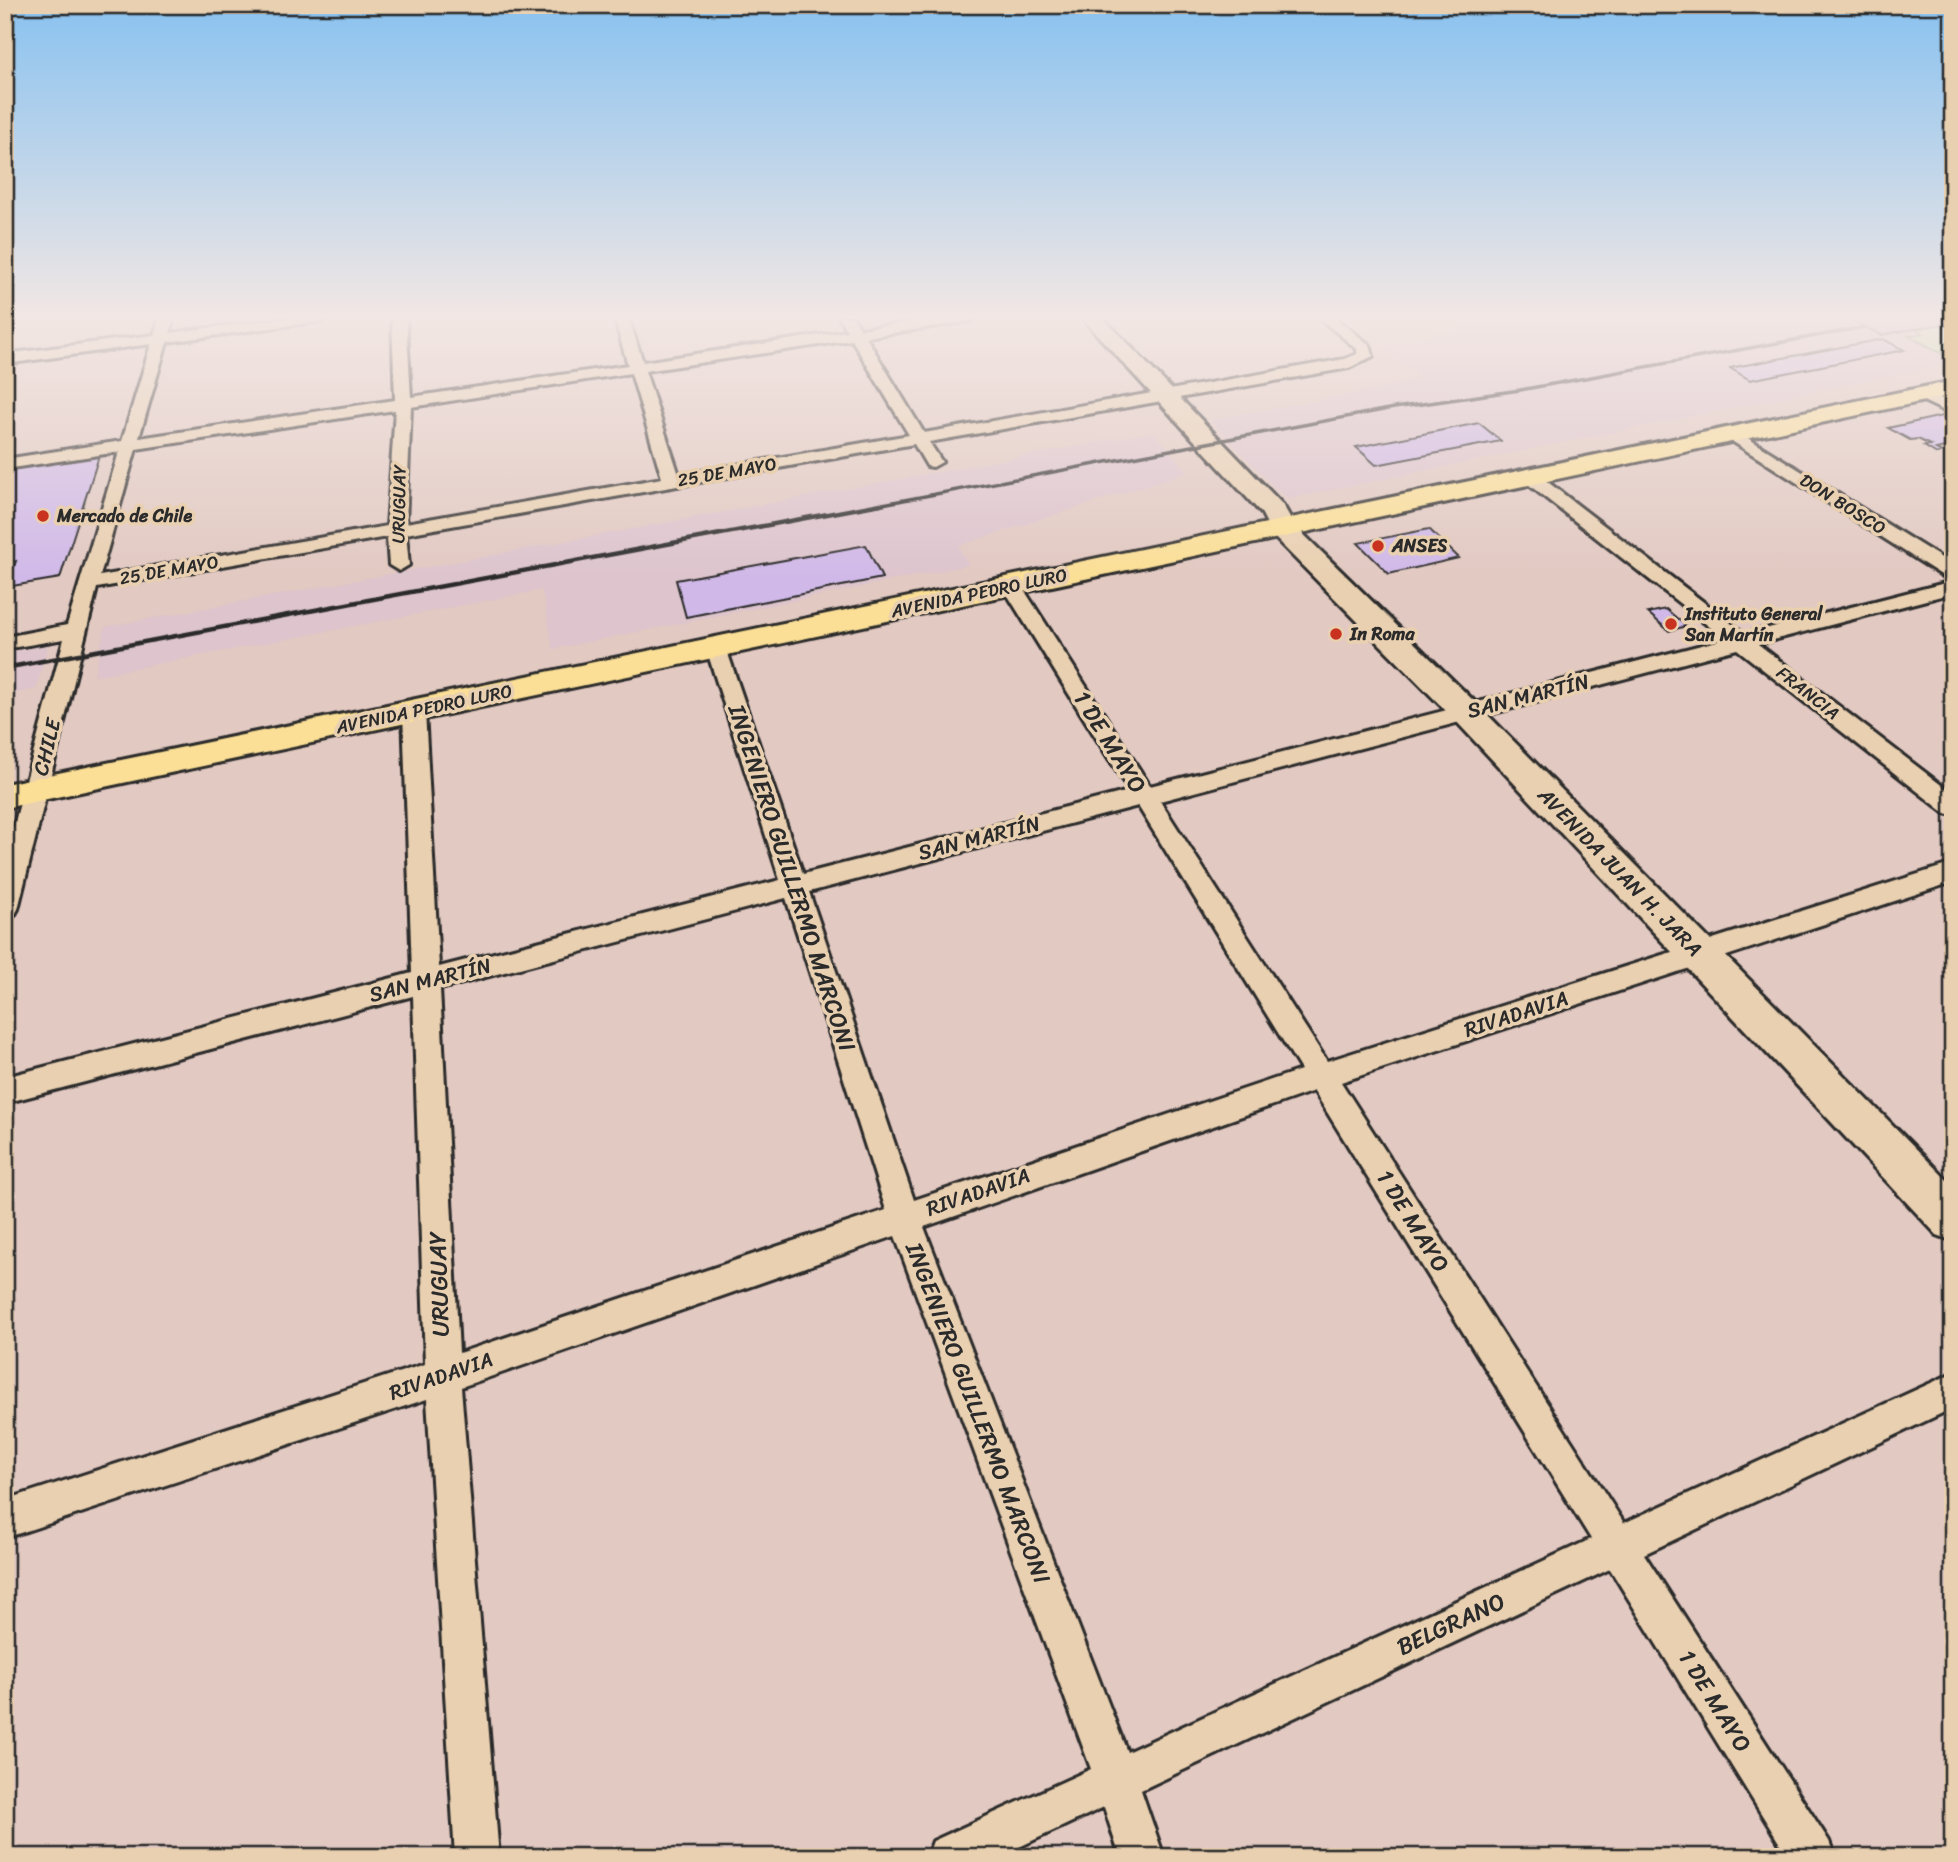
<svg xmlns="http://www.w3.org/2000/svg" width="1958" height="1862" font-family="Sriracha,sans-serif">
<rect width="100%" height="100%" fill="#e2c9c2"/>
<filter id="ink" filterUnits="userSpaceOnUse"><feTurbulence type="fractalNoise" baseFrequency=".0143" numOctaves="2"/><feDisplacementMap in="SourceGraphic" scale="14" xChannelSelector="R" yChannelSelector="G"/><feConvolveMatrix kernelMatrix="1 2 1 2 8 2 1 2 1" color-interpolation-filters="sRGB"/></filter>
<g filter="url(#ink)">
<!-- built -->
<g fill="#ddc4cd">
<polygon points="1507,317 1953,317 1953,363 1291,498 1281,494 1210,420 1380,389 1421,378 1380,347"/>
<polygon points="1153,432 1188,472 958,546 969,565 553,649 542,590 94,676 105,627"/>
<polygon points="48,645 36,689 5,695 5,653"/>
</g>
<!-- green -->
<polygon fill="#bfe9a5" stroke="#758a68" stroke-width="2" points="1939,324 1953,331 1953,359 1908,336 1923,333 1916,329"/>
<!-- building -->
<g fill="#d0b9e8" stroke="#2b2b2b" stroke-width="2">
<polygon points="1845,317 1953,317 1953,322 1881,335"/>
<polygon points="1883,339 1904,350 1750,380 1730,368"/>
<polygon points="1942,416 1953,423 1953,445 1936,449 1942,452 1937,454 1924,446 1930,445 1918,439 1910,440 1888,428"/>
<polygon points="1479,423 1501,441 1376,465 1356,447"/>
<polygon points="99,456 60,578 6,587 16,561 5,563 5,470"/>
<polygon points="1429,529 1459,558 1389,574 1358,543"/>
<polygon points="866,545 882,578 686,617 676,580"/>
<polygon points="1666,609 1686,626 1669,631 1648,613"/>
</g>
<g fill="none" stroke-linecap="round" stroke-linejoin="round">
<!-- minor casing -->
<g stroke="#2b2b2b" stroke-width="6">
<g id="minor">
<path d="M 160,317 L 174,317 L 170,333 L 293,317 L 329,317 L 322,321 L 167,342 L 139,438 L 395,400 L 392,317 L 406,317 L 411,397 L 628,365 L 614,317 L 628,317 L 643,362 L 847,331 L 839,317 L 853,317 L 861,329 L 945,317 L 978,317 L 971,321 L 866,337 L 924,433 L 1345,359 L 1357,354 L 1357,349 L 1318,317 L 1334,317 L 1370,345 L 1373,356 L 1349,368 L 929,442 L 942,462 L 933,467 L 927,466 L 914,444 L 406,534 L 409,565 L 399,571 L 389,565 L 387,537 L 97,588 L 18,909 L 14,916 L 5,919 L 5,859 L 64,639 L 5,649 L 5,637 L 67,625 L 119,452 L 5,469 L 5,459 L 122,441 L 151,344 L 5,364 L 5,354 L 154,335 ZM 852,340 L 909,435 L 679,475 L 645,371 ZM 631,373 L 662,478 L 406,523 L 411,407 ZM 395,410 L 387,526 L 100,576 L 136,449 Z"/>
<polygon points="1923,390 1953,404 1953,415 1917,398 1915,395"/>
<polygon points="1733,429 1953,565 1953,580 1946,578 1727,438 1725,434 1727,430"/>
<path d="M 1530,472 L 1536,473 L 1745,634 L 1953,581 L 1953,593 L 1758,644 L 1953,794 L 1953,815 L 1945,813 L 1737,649 L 1160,801 L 1327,1061 L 1953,863 L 1953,882 L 1341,1082 L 1624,1523 L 1953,1373 L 1953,1408 L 1644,1554 L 1829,1841 L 1835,1857 L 1788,1857 L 1610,1569 L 1141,1790 L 1164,1857 L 1120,1857 L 1104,1807 L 998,1857 L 927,1857 L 933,1841 L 1091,1769 L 895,1236 L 461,1387 L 499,1857 L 455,1857 L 427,1399 L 5,1538 L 5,1500 L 425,1364 L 413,996 L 5,1103 L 5,1077 L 412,973 L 403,711 L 406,706 L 414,704 L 422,706 L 425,711 L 439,967 L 780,880 L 706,648 L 709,643 L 723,643 L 726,648 L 803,874 L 1129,791 L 1002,586 L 1005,582 L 1019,582 L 1150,786 L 1725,639 L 1524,481 L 1521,477 ZM 1138,806 L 1301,1070 L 914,1200 L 809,892 ZM 786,898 L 886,1210 L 459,1353 L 440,989 ZM 1314,1091 L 1591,1539 L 1127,1752 L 924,1227 Z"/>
</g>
</g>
<!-- secondary casing -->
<g stroke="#2b2b2b" stroke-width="6">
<polygon id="secondary" points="1081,317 1102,317 1283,505 1295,526 1477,704 1953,1186 1953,1241 1937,1235 1455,720 1273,536 1262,514"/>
</g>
<!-- primary casing -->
<g stroke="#2b2b2b" stroke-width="6">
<polygon id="primary" points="1953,381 1953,395 5,808 5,784"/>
</g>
<!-- minor -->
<use href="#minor" fill="#e9d0b1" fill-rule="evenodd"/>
<!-- secondary -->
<use href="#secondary" fill="#e9d0b1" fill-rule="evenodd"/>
<!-- primary -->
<use href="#primary" fill="#fbdf96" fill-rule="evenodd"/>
<!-- rail-far1 -->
<polyline stroke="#2b2b2b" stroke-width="3.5" points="872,506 1394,408 1520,390 1865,327"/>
<!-- rail -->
<polyline stroke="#2b2b2b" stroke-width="4.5" points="5,668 881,504"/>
</g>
</g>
<!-- sky -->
<linearGradient id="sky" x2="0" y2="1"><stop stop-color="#89c2f0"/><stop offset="0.55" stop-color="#f2e7e4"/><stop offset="1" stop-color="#f2e7e4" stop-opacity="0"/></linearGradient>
<rect width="1958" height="577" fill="url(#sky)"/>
<!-- markers -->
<g fill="#c8321e" stroke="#e9d0b1" stroke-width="2.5">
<circle cx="43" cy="516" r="7"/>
<circle cx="1378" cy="546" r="7"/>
<circle cx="1671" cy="624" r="7"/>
<circle cx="1336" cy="634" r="7"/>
</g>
<g text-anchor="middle" stroke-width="7" stroke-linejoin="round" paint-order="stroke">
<!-- far-street labels -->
<g font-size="18" fill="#2b2b2b" stroke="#e9d0b1">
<text transform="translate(727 472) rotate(-10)" y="6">25 DE MAYO</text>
<text transform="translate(399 504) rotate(-89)" y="6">URUGUAY</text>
<text transform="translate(1843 504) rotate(32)" y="6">DON BOSCO</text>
<text transform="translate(169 570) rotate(-10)" y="6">25 DE MAYO</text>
<text transform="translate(979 593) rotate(-12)" y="6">AVENIDA PEDRO LURO</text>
<text transform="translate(1808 693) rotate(38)" y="6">FRANCIA</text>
<text transform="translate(424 709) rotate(-12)" y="6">AVENIDA PEDRO LURO</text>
</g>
<!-- far-poi labels -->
<g font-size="18" font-weight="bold" fill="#2b2b2b" stroke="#e9d0b1" text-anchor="start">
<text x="57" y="522">Mercado de Chile</text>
<text x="1392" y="552">ANSES</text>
<text x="1685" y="620">Instituto General<tspan x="1685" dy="21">San Martín</tspan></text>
<text x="1350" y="640">In Roma</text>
</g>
<!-- street labels -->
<g font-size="21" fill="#2b2b2b" stroke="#e9d0b1">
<text transform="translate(1528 696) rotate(-14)" y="7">SAN MARTÍN</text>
<text transform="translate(47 747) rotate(-76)" y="7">CHILE</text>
<text transform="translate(979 838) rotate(-14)" y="7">SAN MARTÍN</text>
<text transform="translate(1620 872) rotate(46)" y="7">AVENIDA JUAN H. JARA</text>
<text transform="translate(430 980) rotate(-14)" y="7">SAN MARTÍN</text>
<text transform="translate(1516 1014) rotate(-18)" y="7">RIVADAVIA</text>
<text transform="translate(978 1192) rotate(-19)" y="7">RIVADAVIA</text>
<text transform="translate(441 1376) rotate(-19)" y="7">RIVADAVIA</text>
</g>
<!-- near-street labels -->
<g font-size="24" fill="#2b2b2b" stroke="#e9d0b1">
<text transform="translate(1110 742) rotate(58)" y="8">1 DE MAYO</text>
<text transform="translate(792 878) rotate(72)" y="8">INGENIERO GUILLERMO MARCONI</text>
<text transform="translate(1413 1221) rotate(58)" y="8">1 DE MAYO</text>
<text transform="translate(439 1284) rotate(-92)" y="8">URUGUAY</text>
<text transform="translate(978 1413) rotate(69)" y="8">INGENIERO GUILLERMO MARCONI</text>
<text transform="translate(1451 1624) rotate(-25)" y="8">BELGRANO</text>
<text transform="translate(1715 1701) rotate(58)" y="8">1 DE MAYO</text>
</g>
</g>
<!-- margin -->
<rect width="1958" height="1862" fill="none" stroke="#e9d0b1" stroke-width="28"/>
<rect x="14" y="14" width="1930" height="1834" fill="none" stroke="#2b2b2b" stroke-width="2.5" filter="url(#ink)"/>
</svg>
